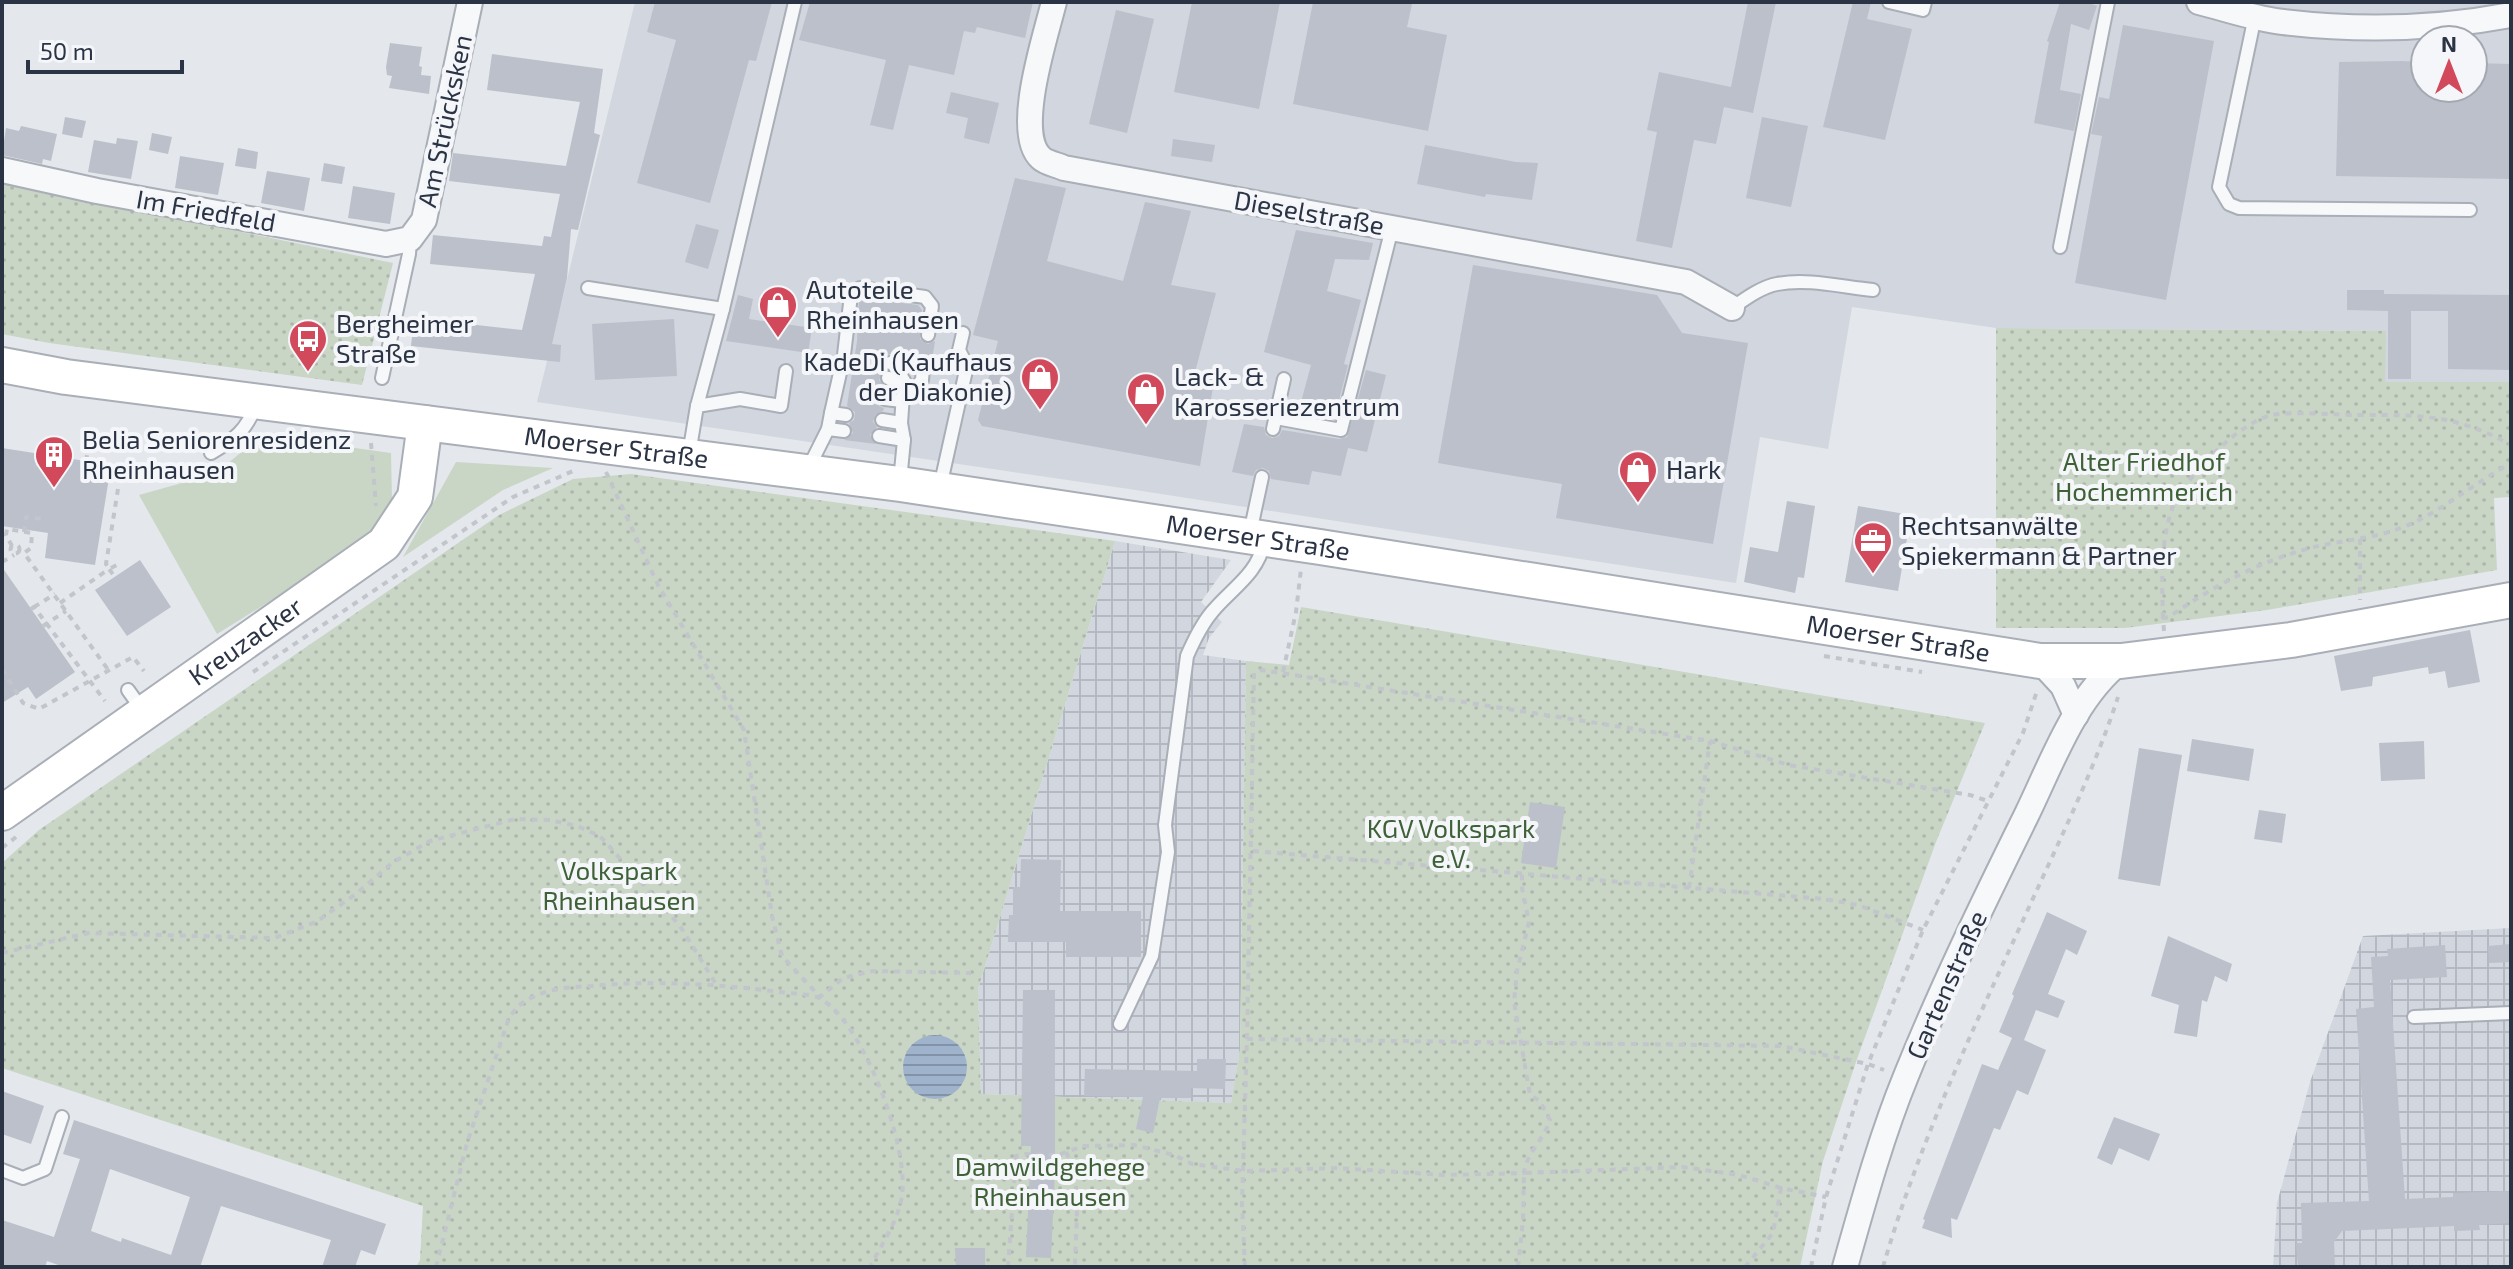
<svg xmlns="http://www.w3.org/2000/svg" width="2513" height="1269" font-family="'Exo 2',sans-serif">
<defs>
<pattern id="industrial-grid" width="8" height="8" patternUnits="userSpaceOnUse" patternTransform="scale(2)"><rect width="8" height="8" fill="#d2d6de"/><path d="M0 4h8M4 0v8" fill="none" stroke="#b4b8c0"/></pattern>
<pattern id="park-dots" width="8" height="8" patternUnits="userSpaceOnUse" patternTransform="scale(2)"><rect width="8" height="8" fill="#c9d6c5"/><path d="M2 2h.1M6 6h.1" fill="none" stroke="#adb8ab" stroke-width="1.8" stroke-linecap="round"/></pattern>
<pattern id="water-rules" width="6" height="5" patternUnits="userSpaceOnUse" patternTransform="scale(2)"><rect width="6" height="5" fill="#9fb4cc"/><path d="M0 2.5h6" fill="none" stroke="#8293a7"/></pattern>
</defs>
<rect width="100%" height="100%" fill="#e4e7ec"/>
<!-- built -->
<path fill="#d2d6de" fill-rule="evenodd" d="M 635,2 L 2511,2 L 2511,382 L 2384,382 L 2385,331 L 1996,328 L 1852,307 L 1828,449 L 1760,437 L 1736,583 L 1129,489 L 537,402 ZM 2425,40 L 2473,40 L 2473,88 L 2425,88 Z"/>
<!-- industrial -->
<g fill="url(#industrial-grid)">
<polygon points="1115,541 1231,560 1201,602 1222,622 1209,638 1203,655 1246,661 1240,1050 1231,1103 981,1094 978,989"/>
<polygon points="2511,928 2511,1267 2273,1267 2277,1203 2310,1082 2363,936"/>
</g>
<!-- grass -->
<g fill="#c9d6c5">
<polygon points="262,435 391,453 392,501 365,542 217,634 139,495 189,481 227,464"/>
<polygon points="456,462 553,468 503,490 403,557"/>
</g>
<!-- park -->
<g fill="url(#park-dots)">
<polygon points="2,183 393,263 362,385 49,343 2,334"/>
<polygon points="1996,328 2386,331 2385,382 2511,382 2511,497 2494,498 2497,570 2267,610 2125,628 1996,628"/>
<polygon points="631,474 1115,541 978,989 981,1094 1231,1103 1240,1050 1246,661 1289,665 1301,607 1985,723 1936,842 1857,1059 1823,1161 1800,1267 416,1267 420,1260 423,1206 2,1068 2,863 39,830 499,515 573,479"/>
</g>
<!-- water -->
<circle fill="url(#water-rules)" cx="935" cy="1067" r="32"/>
<!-- building -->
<g fill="#bbc0ca" fill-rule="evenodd">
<polygon points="655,2 772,2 756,61 749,60 710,203 637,183 676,40 647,32"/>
<polygon points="810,2 1033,2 1025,38 977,27 975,33 964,31 954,75 909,65 893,130 870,125 886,60 799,40"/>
<polygon points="1192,2 1280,2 1259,109 1174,92"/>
<polygon points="1313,2 1412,4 1407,27 1447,35 1428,131 1293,104"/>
<polygon points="1748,2 1776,2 1753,113 1724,107 1716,144 1694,140 1672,248 1636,241 1657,132 1647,130 1659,72 1731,87"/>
<polygon points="1853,2 1871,2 1867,19 1912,29 1885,140 1823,127"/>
<polygon points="2060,2 2086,2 2097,6 2089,30 2071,24 2060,90 2081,94 2074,131 2034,123 2049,42 2047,41"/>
<polygon points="1116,10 1154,19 1127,133 1089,124"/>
<polygon points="2123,25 2214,41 2166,300 2075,283 2102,136 2091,134 2099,97 2109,99"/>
<polygon points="390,43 422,47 419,66 422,67 421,75 431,76 429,94 389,88 392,76 387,75 386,67"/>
<polygon points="492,54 603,69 594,133 600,135 578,230 571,229 567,278 552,344 561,345 560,362 411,346 414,318 522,330 535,274 430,264 433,235 542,246 544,236 551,237 560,194 449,181 453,153 566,166 580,102 487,90"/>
<polygon points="2401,61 2425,62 2425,88 2473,88 2473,63 2511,64 2511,179 2336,176 2339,62"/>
<polygon points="951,92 999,103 989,144 964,138 968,118 946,113"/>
<polygon points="65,117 86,121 82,138 62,134"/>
<polygon points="1762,117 1808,126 1791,207 1746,198"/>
<polygon points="21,126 57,134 51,161 43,159 42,164 2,155 6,128 19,131"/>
<polygon points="152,133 172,137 168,154 149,150"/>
<polygon points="117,138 138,141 131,179 88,172 94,140 116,144"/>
<polygon points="1173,139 1215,145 1212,162 1171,156"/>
<polygon points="1425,145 1516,162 1538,163 1532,200 1486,194 1485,197 1417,184"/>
<polygon points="238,148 258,152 256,169 235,166"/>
<polygon points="180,156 224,163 218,195 175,188"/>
<polygon points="324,163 345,167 342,184 321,181"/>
<polygon points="267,171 310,178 304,211 261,203"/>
<polygon points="1015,178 1066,188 1047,261 1123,281 1145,202 1191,211 1171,285 1216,293 1195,372 1215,375 1200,466 982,426 978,420 998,341 973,335"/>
<polygon points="353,186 395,193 390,224 348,218"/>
<polygon points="696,224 719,230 708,269 685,262"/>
<polygon points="1296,230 1373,243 1369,260 1335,259 1327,291 1361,300 1344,364 1348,365 1334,420 1298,413 1311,365 1264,352"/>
<polygon points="1473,265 1657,295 1682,333 1748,343 1713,544 1556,518 1562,484 1438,463"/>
<polygon points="2347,290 2384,290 2384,294 2511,295 2511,370 2448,369 2448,311 2411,311 2411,379 2388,379 2388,311 2347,310"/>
<polygon points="738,295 753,299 749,319 812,328 808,353 726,341"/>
<polygon points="864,298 918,305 922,310 920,339 928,344 935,341 931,366 923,360 916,363 914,368 906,367 900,358 893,354 886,355 882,359 884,370 879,380 887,387 886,390 878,393 876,399 879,406 884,408 883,411 875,415 873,422 877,427 870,435 876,444 844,440 853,433 849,423 854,420 855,412 847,406 857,341 859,301"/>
<polygon points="674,319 677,376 595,380 592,324"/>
<polygon points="1366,370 1386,375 1367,452 1348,448 1341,476 1312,471 1309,485 1271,479 1269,471 1263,468 1256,470 1253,476 1232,472 1244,424 1264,427 1266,435 1272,438 1279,436 1282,430 1339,439 1347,437"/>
<polygon points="2,448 111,465 95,565 45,558 48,533 2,526"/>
<polygon points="1787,501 1815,506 1804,578 1798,577 1795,593 1744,582 1750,547 1778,552"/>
<polygon points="1858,506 1911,515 1898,591 1845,582"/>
<polygon points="140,560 171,607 127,636 95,590"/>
<polygon points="2,567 75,672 36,699 28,687 2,703"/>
<polygon points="2470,630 2480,682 2448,688 2445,671 2429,674 2428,667 2373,677 2372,686 2341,691 2334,656"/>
<polygon points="2192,739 2254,749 2249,781 2187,771"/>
<polygon points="2424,741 2425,779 2381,781 2379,743"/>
<polygon points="2139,748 2182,755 2160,886 2118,879"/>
<polygon points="1530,802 1565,807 1556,868 1521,863"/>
<polygon points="2259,810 2286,814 2282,843 2254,839"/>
<polygon points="1021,859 1061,860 1060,911 1141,911 1141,957 1066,957 1066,942 1008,942 1009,915 1013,915 1013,887 1020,887"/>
<polygon points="2047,912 2087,931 2077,955 2066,949 2048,994 2065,1001 2058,1018 2036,1010 2024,1040 2046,1050 2028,1095 2017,1090 2000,1130 1994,1128 1957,1220 1951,1218 1952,1238 1922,1228 1925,1220 1923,1219 1982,1064 1998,1070 2012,1038 1999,1032 2014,996 2012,994"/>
<polygon points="2168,936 2232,964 2227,982 2215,976 2207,1002 2202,1000 2197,1037 2174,1033 2179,1005 2151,996"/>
<polygon points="2511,944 2511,962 2489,963 2488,946"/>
<polygon points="2445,945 2447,977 2390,980 2405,1199 2453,1197 2453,1193 2511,1191 2511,1223 2479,1225 2480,1230 2454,1231 2454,1226 2342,1231 2334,1242 2335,1267 2298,1267 2296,1243 2302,1243 2301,1203 2369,1201 2356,1009 2374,1007 2371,957 2388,956 2387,949"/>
<polygon points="1023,990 1055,990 1055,1171 1051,1258 1026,1257 1031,1146 1021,1146"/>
<polygon points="1197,1059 1226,1059 1225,1089 1191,1088 1191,1098 1160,1098 1153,1133 1136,1129 1143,1097 1084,1096 1085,1069 1197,1071"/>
<polygon points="2,1091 44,1106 31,1144 2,1134"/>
<polygon points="2114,1117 2160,1134 2149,1161 2119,1148 2112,1165 2097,1158"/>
<path d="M 74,1120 L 386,1224 L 375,1255 L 361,1250 L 355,1267 L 322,1267 L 331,1240 L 221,1206 L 200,1267 L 64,1267 L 47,1261 L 45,1267 L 2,1267 L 2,1220 L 54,1237 L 80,1159 L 63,1154 ZM 110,1169 L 190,1197 L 171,1255 L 122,1238 L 121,1242 L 91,1231 Z"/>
<polygon points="955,1248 985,1248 985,1267 956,1267"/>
</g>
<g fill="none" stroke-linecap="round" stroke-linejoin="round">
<!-- lane casing -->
<g stroke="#a9aeb7" stroke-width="16">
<g id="lane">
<polyline points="1889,2 1923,10 1925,2"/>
<polyline points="2255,16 2219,187 2229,204 2239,208 2470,210"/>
<polyline points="2060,247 2108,2"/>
<polyline points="588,288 723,309"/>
<path d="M 1732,308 C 1745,299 1761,287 1777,284 C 1807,278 1842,287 1873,290"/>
<polyline points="890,363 893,363 904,381 901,423"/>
<polyline points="382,378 409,254 410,239"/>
<polyline points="888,378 904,381"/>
<polyline points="903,391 913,391 922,380 923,369"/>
<polyline points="885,399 902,401"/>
<polyline points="697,406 723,309 795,2"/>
<polyline points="831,413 844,355 851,295 860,288 925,297 932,306 928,335"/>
<polyline points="1276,418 1341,430 1392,228"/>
<polyline points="882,420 901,423 904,440 900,481"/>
<polyline points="828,429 844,431"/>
<polyline points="1273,429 1284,379"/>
<polyline points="879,436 904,440"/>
<path d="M 211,453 C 235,439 246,431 256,405"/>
<polyline points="689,454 697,406 740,399 781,406 786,371"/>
<polyline points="808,469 828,429 831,413 846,415"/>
<polyline points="940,487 967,366 959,350 963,333"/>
<polyline points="1250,533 1262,477"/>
<polyline points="128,690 143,711"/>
<polyline points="2414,1017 2511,1013"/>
<path d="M 1120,1024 L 1152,956 L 1168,852 L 1165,825 L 1187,656 C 1194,640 1201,625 1212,612 C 1232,588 1258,574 1264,542"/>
<polyline points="2,1170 23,1178 45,1169 62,1117"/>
</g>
</g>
<!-- street casing -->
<g stroke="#a9aeb7" stroke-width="28">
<g id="street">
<path d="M 1054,2 C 1046,35 1013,133 1041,158 C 1046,163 1058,165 1064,168 L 1686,282 L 1732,308"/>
<path d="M 2199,2 C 2227,9 2255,19 2283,22 C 2359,31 2437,29 2511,15"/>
<polyline points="2,170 97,191 386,244 410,239 424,220 470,2"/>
<polyline points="2040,661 2063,686 2076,715"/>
<path d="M 1845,1267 C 1863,1203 1881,1137 1906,1076 C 1942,987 1984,901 2026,816 C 2052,763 2074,698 2121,661"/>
</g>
</g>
<!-- secondary casing -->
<g stroke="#a9aeb7" stroke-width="38">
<g id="secondary">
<path id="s1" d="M 2,365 L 66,377 L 900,484 L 1320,547 L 2040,661 L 2121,661 L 2291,640 L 2511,600"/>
<path id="s2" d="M 2,813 L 384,544 L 415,497 L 425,423"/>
</g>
</g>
<!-- path -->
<g stroke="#c2c5cb" stroke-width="4" stroke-dasharray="6 6" stroke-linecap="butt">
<polyline points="371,443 376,506"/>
<polyline points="86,461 87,455"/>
<polyline points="606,472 658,585 744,730 772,916 782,956 820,997 843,978 873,971 971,973"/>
<polyline points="118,489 106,564 109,569 121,563"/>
<polyline points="24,532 26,517 43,519"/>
<polyline points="2360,539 2360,600"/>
<circle cx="15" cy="549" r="4.5"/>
<polyline points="12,546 6,535 7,529 32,533 31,548 24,553 109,671"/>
<polyline points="2,562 14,555"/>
<polyline points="60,603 109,569 115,577"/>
<polyline points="34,607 55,594"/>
<polyline points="31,609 34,607 105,701"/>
<path d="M 2163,618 C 2162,581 2160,544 2172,509 C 2184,478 2239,422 2272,415 C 2292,411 2336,415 2358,415 C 2420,415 2455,414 2511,445"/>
<polyline points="43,626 66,611"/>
<path d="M 2164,631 L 2163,618 L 2169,617 C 2216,584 2268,557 2323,545 C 2347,540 2372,538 2395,530 C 2437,516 2472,484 2511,463"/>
<polyline points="1824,656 1922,672"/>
<polyline points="2,669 23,703 39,709 133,657 144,671"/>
<polyline points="253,672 513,497 573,471"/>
<polyline points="1283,672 1296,612 1301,569"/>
<polyline points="2,848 16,837"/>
<polyline points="1253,851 1824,899 1858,905 1923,930"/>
<polyline points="1689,888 1710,741"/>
<polyline points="2,953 88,933 274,938 316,922 356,894 392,863 430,841 515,819 550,820 577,826 600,836 680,926 716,984"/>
<polyline points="1247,1039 1254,673 1262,670 1710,741 1789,765 1970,795 1988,801"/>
<path d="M 1066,1152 C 1083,1185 1075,1231 1075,1267"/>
<path d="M 436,1267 L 467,1143 L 508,1021 C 514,1009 520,1003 533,997 C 551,988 572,987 592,986 C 655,980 718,984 780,992 C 792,994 811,993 821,999 C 864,1024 909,1147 902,1195 C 899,1220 881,1245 870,1267"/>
<path d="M 1008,1267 L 1016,1156 L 1025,1154 L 1058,1155 L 1083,1146 L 1134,1145 L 1174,1155 L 1192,1164 L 1244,1171 L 1337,1168 L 1444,1175 L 1524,1173 C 1526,1154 1544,1139 1550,1120 L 1540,1101 L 1530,1095 L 1514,1002 L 1517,971 L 1529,922 L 1522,888 L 1522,873"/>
<polyline points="1245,1267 1242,1203 1247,1039 1781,1046 1868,1064 1884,1070"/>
<polyline points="1518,1267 1523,1221 1524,1173 1683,1167 1739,1175 1781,1188 1826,1197"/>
<polyline points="1745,1267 1773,1233 1781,1188"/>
<polyline points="1811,1267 1826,1197 1868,1064 1923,930 2023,733 2037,691"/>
<path d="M 1883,1267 C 1919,1142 1976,1023 2030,905 C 2061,837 2095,768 2118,697"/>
</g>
<!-- lane -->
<use href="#lane" stroke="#f7f8fa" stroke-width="12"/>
<!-- street -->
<use href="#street" stroke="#f7f8fa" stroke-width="24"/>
<!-- secondary -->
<use href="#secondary" stroke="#fff" stroke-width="34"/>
</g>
<!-- icons -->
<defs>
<g id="shop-pin" transform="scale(2)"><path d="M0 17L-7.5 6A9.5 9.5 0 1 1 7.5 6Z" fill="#d1495b" stroke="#f4f6f9"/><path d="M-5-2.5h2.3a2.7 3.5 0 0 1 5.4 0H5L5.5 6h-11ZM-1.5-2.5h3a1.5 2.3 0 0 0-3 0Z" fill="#fff"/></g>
<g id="bus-pin" transform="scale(2)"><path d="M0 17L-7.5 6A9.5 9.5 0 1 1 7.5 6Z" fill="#d1495b" stroke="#f4f6f9"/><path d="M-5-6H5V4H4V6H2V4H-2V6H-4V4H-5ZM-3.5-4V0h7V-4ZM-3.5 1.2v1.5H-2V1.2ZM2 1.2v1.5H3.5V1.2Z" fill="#fff"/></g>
<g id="building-pin" transform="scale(2)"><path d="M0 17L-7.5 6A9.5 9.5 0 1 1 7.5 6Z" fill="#d1495b" stroke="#f4f6f9"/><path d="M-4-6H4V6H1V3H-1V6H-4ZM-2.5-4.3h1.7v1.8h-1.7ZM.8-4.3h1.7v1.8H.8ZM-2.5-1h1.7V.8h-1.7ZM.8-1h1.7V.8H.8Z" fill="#fff"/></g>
<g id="office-pin" transform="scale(2)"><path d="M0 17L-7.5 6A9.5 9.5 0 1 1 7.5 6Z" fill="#d1495b" stroke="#f4f6f9"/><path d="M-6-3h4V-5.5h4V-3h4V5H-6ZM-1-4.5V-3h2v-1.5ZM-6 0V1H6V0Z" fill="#fff"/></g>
</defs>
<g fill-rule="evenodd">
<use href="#shop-pin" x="778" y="305"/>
<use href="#bus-pin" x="308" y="339"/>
<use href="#shop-pin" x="1040" y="377"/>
<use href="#shop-pin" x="1146" y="392"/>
<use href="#building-pin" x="54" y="455"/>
<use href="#shop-pin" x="1638" y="470"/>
<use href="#office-pin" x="1873" y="541"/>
</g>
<g text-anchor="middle" stroke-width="8" stroke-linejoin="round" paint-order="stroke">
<!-- street labels -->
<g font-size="26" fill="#2b3445" stroke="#f4f6f9">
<text transform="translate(445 121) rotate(-78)" y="9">Am Strücksken</text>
<text transform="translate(206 211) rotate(10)" y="9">Im Friedfeld</text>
<text transform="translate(1309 213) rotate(10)" y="9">Dieselstraße</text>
<text dy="9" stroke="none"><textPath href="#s1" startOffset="620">Moerser Straße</textPath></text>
<text dy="9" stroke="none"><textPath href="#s1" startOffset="1268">Moerser Straße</textPath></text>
<text dy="9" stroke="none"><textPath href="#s1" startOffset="1916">Moerser Straße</textPath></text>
<text dy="9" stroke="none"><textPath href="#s2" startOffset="298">Kreuzacker</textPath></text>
<text transform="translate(1947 985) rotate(-66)" y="9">Gartenstraße</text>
</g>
<!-- poi labels -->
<g font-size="26" fill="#2b3445" stroke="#f4f6f9" text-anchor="start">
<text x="806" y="299">Autoteile<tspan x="806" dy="30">Rheinhausen</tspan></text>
<text x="336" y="333">Bergheimer<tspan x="336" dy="30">Straße</tspan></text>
<text x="1012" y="371" text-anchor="end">KadeDi (Kaufhaus<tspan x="1012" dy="30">der Diakonie)</tspan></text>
<text x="1174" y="386">Lack- &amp;<tspan x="1174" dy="30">Karosseriezentrum</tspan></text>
<text x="82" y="449">Belia Seniorenresidenz<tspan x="82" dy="30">Rheinhausen</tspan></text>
<text x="1666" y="479">Hark</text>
<text x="1901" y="535">Rechtsanwälte<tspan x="1901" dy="30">Spiekermann &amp; Partner</tspan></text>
</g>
<!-- park labels -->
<g font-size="26" fill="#3f6138" stroke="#f4f6f9">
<text x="2144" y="471">Alter Friedhof<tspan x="2144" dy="30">Hochemmerich</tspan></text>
<text x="1451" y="838">KGV Volkspark<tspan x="1451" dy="30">e.V.</tspan></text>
<text x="619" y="880">Volkspark<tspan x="619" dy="30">Rheinhausen</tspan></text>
<text x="1050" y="1176">Damwildgehege<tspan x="1050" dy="30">Rheinhausen</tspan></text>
</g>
</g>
<!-- border -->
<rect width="2513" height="1269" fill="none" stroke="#2b3445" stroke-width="8"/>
<!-- north arrow -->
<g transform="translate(2449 64)"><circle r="38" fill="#f4f6f9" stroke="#a4a8b1" stroke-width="2"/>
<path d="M0-6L14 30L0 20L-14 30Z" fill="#d1495b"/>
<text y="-12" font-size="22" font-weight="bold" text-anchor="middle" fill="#2b3445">N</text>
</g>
<!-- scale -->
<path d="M28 60v12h154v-12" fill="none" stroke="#2b3445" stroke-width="4"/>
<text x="40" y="60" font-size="24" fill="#2b3445" stroke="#f4f6f9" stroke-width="6" paint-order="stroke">50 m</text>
</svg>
